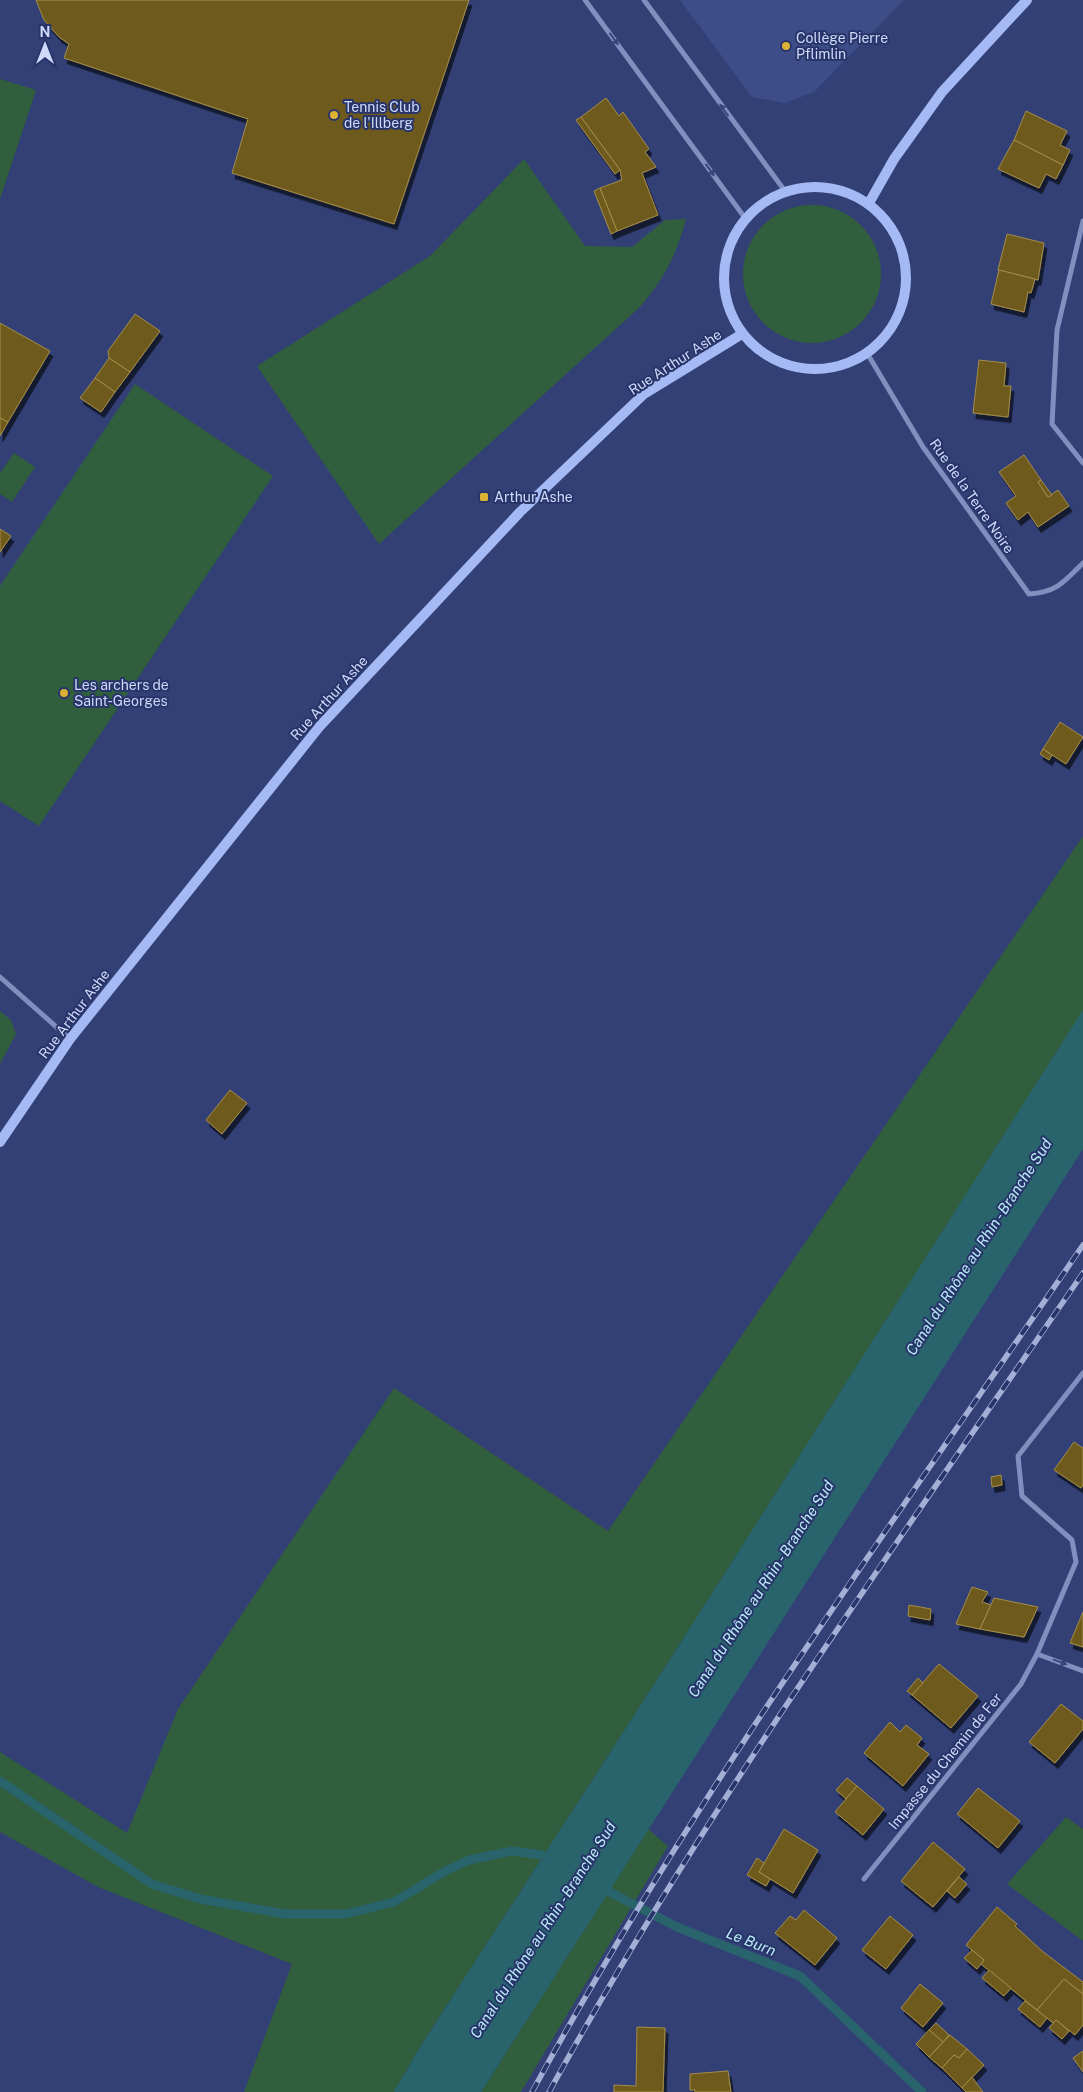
<svg xmlns="http://www.w3.org/2000/svg" width="1083" height="2092" font-family="'Public Sans',sans-serif">
<defs>
<filter id="shadow"><feDropShadow dx="3" dy="5.5" stdDeviation="0" flood-color="#0009"/></filter>
</defs>
<rect width="100%" height="100%" fill="#324076"/>
<!-- built -->
<polygon fill="#3d4d88" points="680,0 904,0 814,92 785,103 752,97"/>
<!-- green -->
<g fill="#315e3c">
<polygon points="0,79 36,90 0,199"/>
<path d="M 524,159 L 585,246 L 632,247 L 665,220 L 686,219 C 676,256 665,277 640,307 L 379,544 L 257,366 L 430,256 Z"/>
<circle cx="812" cy="274" r="69"/>
<polygon points="135,384 273,476 39,826 0,801 0,586"/>
<polygon points="14,453 35,467 12,502 0,494 0,473"/>
<polygon points="1083,836 1083,1011 655,1683 420,2047 394,2092 244,2092 292,1964 98,1887 0,1832 0,1752 127,1833 178,1709 394,1388 608,1531"/>
<polygon points="0,1011 11,1020 16,1034 0,1064"/>
<polygon points="1066,1817 1083,1829 1083,1941 1007,1884"/>
<polygon points="648,1829 668,1846 521,2092 481,2092"/>
</g>
<!-- water -->
<polygon fill="#29636c" points="1083,1010 1083,1149 481,2092 394,2092 420,2047 655,1683"/>
<g fill="none" stroke-linecap="round" stroke-linejoin="round">
<!-- stream -->
<g stroke="#29636c" stroke-width="9">
<polyline points="0,1781 152,1884 200,1899 285,1914 346,1914 394,1902 447,1870 469,1860 512,1851 542,1855 552,1860"/>
<polyline points="598,1886 677,1927 800,1976 922,2092"/>
</g>
</g>
<!-- building -->
<g fill="#6e5a1e" stroke="#a58d48" filter="url(#shadow)">
<polygon points="36,0 469,0 394,224 232,173 248,119 64,58 69,44 59,37 44,20"/>
<polygon points="606,98 619,116 623,112 649,149 645,152 656,167 642,173 658,215 617,231 600,188 622,180 620,170 581,117"/>
<polygon points="1026,111 1067,131 1060,145 1070,150 1063,165 1014,140"/>
<polygon points="581,117 620,170 615,174 576,120"/>
<polygon points="1014,140 1063,165 1056,179 1046,174 1039,188 998,169"/>
<polygon points="600,188 617,231 611,234 594,191"/>
<polygon points="1007,234 1044,243 1038,280 998,270"/>
<polygon points="999,270 1035,279 1031,293 1028,292 1024,312 991,304"/>
<polygon points="135,314 160,331 130,372 109,358 108,351"/>
<polygon points="0,323 50,351 8,422 0,418"/>
<polygon points="109,358 130,372 115,392 95,378"/>
<polygon points="979,360 1006,363 1004,386 1011,386 1008,417 973,413"/>
<polygon points="95,378 115,392 101,412 80,398"/>
<polygon points="0,418 8,422 0,436"/>
<polygon points="1024,455 1041,480 1038,482 1048,497 1058,490 1069,506 1038,527 1028,512 1018,520 1006,503 1016,496 999,472"/>
<polygon points="1041,480 1052,495 1048,497 1038,482"/>
<polygon points="0,529 11,536 0,552"/>
<polygon points="1060,722 1083,737 1066,764 1043,749"/>
<polygon points="1043,749 1052,755 1049,760 1040,754"/>
<polygon points="230,1090 247,1103 222,1134 206,1120"/>
<polygon points="1074,1442 1083,1448 1083,1485 1081,1488 1054,1470"/>
<polygon points="1001,1475 1002,1485 992,1487 991,1477"/>
<polygon points="972,1587 988,1592 982,1602 991,1605 980,1629 956,1624"/>
<polygon points="994,1598 1038,1607 1024,1637 980,1629"/>
<polygon points="909,1605 931,1609 930,1620 908,1616"/>
<polygon points="1083,1612 1083,1647 1070,1643"/>
<polygon points="939,1664 978,1696 951,1728 912,1695"/>
<polygon points="918,1678 923,1683 912,1695 907,1691"/>
<polygon points="1061,1704 1083,1721 1083,1729 1055,1763 1029,1742"/>
<polygon points="890,1722 900,1732 906,1725 922,1738 917,1745 929,1754 903,1786 864,1753"/>
<polygon points="847,1778 857,1786 846,1799 836,1790"/>
<polygon points="857,1786 884,1809 863,1835 835,1812"/>
<polygon points="978,1788 1020,1821 998,1848 957,1814"/>
<polygon points="784,1829 818,1850 793,1893 759,1872"/>
<polygon points="933,1842 965,1869 933,1907 901,1881"/>
<polygon points="757,1858 764,1863 759,1872 770,1879 766,1886 747,1875"/>
<polygon points="959,1877 967,1884 955,1898 947,1891"/>
<polygon points="997,1907 1017,1924 1015,1926 1042,1951 1083,1982 1083,1994 1064,1979 1037,2010 981,1964 984,1960 966,1945"/>
<polygon points="804,1910 837,1938 815,1965 775,1933 790,1916 796,1920"/>
<polygon points="890,1916 913,1935 886,1969 862,1950"/>
<polygon points="972,1950 984,1960 977,1969 964,1958"/>
<polygon points="989,1970 1011,1988 1004,1996 982,1978"/>
<polygon points="1064,1979 1083,1994 1083,2025 1075,2035 1056,2020 1053,2023 1037,2010"/>
<polygon points="920,1984 943,2003 923,2027 901,2008"/>
<polygon points="1025,2001 1047,2018 1040,2027 1018,2009"/>
<polygon points="1056,2020 1069,2031 1062,2039 1049,2028"/>
<polygon points="936,2023 949,2035 943,2042 929,2030"/>
<polygon points="637,2027 665,2028 663,2092 614,2092 614,2085 636,2086"/>
<polygon points="929,2030 943,2042 929,2057 916,2044"/>
<polygon points="950,2035 967,2049 959,2058 954,2055 942,2068 929,2057"/>
<polygon points="967,2049 984,2065 962,2088 942,2068 954,2055 959,2058"/>
<polygon points="1083,2051 1083,2072 1073,2058"/>
<polygon points="728,2071 731,2092 695,2092 695,2090 690,2090 690,2074"/>
<polygon points="972,2077 977,2084 983,2092 966,2092 962,2088"/>
</g>
<g fill="none" stroke-linecap="round" stroke-linejoin="round">
<!-- minor -->
<g stroke="#7f8fbe" stroke-width="5">
<polyline points="585,0 745,218"/>
<polyline points="644,0 785,191"/>
<polyline points="1083,221 1057,330 1052,424 1083,463"/>
<path d="M 867,353 L 923,447 L 1029,594 C 1057,592 1064,582 1083,563"/>
<polyline points="0,977 70,1039"/>
<polyline points="1037,1654 1083,1671"/>
<polyline points="864,1879 1021,1684 1037,1654 1076,1562 1072,1540 1022,1496 1018,1456 1083,1373"/>
</g>
<!-- secondary -->
<g stroke="#a5b9f4" stroke-width="10">
<circle cx="815" cy="278" r="91"/>
<polyline points="869,203 894,159 942,92 1027,0"/>
<polyline points="0,1142 70,1039 320,726 520,512 644,394 742,334"/>
</g>
<!-- rail casing -->
<g stroke="#a4afd6" stroke-width="5.5">
<g id="rail">
<path d="M 532,2092 C 693,1796 893,1523 1083,1245"/>
<path d="M 549,2092 C 706,1806 899,1541 1083,1273"/>
</g>
</g>
<!-- rail -->
<use href="#rail" stroke="#28356a" stroke-width="4" stroke-dasharray="11" stroke-linecap="butt"/>
</g>
<!-- one-way arrows -->
<defs><path id="oneway-solid" d="M-6-.8H1V-3.2L6.5 0L1 3.2V.8H-6Z" transform="scale(1.25)"/></defs>
<g fill="#39477b">
<use href="#oneway-solid" transform="translate(614 39) rotate(54)"/>
<use href="#oneway-solid" transform="translate(724 110) rotate(-126)"/>
<use href="#oneway-solid" transform="translate(710 170) rotate(54)"/>
<use href="#oneway-solid" transform="translate(1060 1662) rotate(20)"/>
</g>
<!-- markers -->
<g fill="#dbb233" stroke="#28356a" stroke-width="2">
<circle cx="786" cy="46" r="5"/>
<circle cx="334" cy="115" r="5"/>
<rect x="479" y="492" width="10" height="10" rx="2.5"/>
<circle cx="64" cy="693" r="5"/>
</g>
<g text-anchor="middle" stroke-width="4" stroke-linejoin="round" paint-order="stroke">
<!-- poi labels -->
<g font-size="14" fill="#cfdafa" stroke="#28356a" text-anchor="start">
<text x="796" y="43">Collège Pierre<tspan x="796" dy="16">Pflimlin</tspan></text>
<text x="344" y="112">Tennis Club<tspan x="344" dy="16">de l'Illberg</tspan></text>
<text x="494" y="502">Arthur Ashe</text>
<text x="74" y="690">Les archers de<tspan x="74" dy="16">Saint-Georges</tspan></text>
</g>
<!-- street labels -->
<g font-size="14" fill="#cfdafa" stroke="#28356a">
<text transform="translate(675 362) rotate(-33)" y="5">Rue Arthur Ashe</text>
<text transform="translate(972 496) rotate(55)" y="5">Rue de la Terre Noire</text>
<text transform="translate(329 698) rotate(-48)" y="5">Rue Arthur Ashe</text>
<text transform="translate(74 1014) rotate(-53)" y="5">Rue Arthur Ashe</text>
<text transform="translate(945 1761) rotate(-51)" y="5">Impasse du Chemin de Fer</text>
</g>
<!-- water labels -->
<g font-size="15" font-style="italic" fill="#baecf6" stroke="#28356a">
<text transform="translate(979 1247) rotate(-57)" y="5">Canal du Rhône au Rhin - Branche Sud</text>
<text transform="translate(761 1589) rotate(-57)" y="5">Canal du Rhône au Rhin - Branche Sud</text>
<text transform="translate(543 1930) rotate(-57)" y="5">Canal du Rhône au Rhin - Branche Sud</text>
<text transform="translate(751 1942) rotate(22)" y="5">Le Burn</text>
</g>
</g>
<!-- north arrow -->
<g transform="translate(45 45)" stroke="#28356a" stroke-width="4" paint-order="stroke">
<path d="M0-4L9 19L0 12L-9 19Z" fill="#cfdafa"/>
<text y="-8" font-size="14" font-weight="bold" text-anchor="middle" fill="#cfdafa">N</text>
</g>
</svg>
